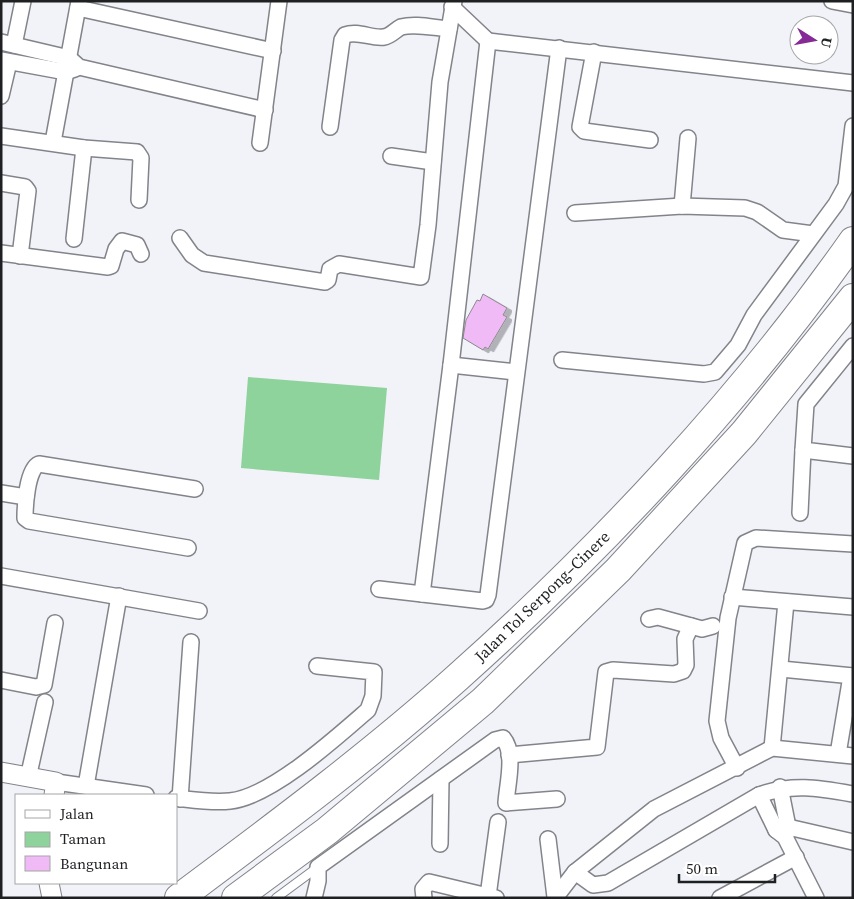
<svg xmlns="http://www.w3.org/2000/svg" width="854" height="899" font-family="'Source Serif 4',serif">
<defs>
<filter id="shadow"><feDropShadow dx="5.5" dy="3" stdDeviation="0" flood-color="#0004"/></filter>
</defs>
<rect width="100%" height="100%" fill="#f1f3f9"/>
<!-- green -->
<polygon fill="#8ed29c" points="248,377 387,388 379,480 241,468"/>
<!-- building -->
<polygon fill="#f0baf6" stroke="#8e898e" filter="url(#shadow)" points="483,294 507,308 503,315 507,317 488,349 485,347 483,350 463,338 466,320 477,300 480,301"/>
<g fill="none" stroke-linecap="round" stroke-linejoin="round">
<!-- service casing -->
<g stroke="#82848a" stroke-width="10">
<polyline id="service" points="276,898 318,867"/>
</g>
<!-- minor casing -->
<g stroke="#82848a" stroke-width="18">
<g id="minor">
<polyline points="832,1 853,5"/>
<polyline points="452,7 488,41"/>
<polyline points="78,8 273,51"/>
<polyline points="488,41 853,83"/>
<polyline points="1,42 69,58 79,67 265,110"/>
<polyline points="14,45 23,1"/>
<polyline points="594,52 580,127 584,131 650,140"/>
<polyline points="1,60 66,72 75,69"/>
<polyline points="1,96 9,62"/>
<path d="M 330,127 L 342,40 L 345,35 C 358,30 372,39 384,37 C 391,36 395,30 401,27 C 416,23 434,28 449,29"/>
<polyline points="1,136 84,148 137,152 141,158 139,200"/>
<polyline points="53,142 79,1"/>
<polyline points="260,143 279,1"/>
<polyline points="391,156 433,162"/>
<polyline points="1,183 25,187 28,191 20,256"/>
<polyline points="682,206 688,138"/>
<polyline points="575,213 682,206 745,208 757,212 783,230 813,234"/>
<polyline points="180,238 192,255 204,263 325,282 328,280 330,269 339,264 421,277 428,225 440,82 454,1"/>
<polyline points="74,239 84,148"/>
<polyline points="1,253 108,267 111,266 116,249 122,241 137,245 141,254"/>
<polyline points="853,346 806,404 803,450 853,456"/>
<polyline points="562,360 704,374 715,372 738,345 754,315 836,204 846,186 853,126"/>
<polyline points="451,365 516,372"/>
<polyline points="1,493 26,497"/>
<polyline points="800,513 803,450"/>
<path d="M 188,548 L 29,521 L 25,518 C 25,506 27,469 39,464 L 195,489"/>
<polyline points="1,576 199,611"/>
<polyline points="379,589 483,601 486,600 488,595 559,48"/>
<polyline points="422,594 451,365 488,41"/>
<polyline points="732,597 853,607"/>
<polyline points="649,619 658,617 691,626"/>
<polyline points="781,669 853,676"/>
<polyline points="1,680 36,687 44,685 55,623"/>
<polyline points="772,748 786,602"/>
<polyline points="838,754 851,676"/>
<polyline points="509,755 597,747 606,672 613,670 674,674 683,671 686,665 685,639 691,626 702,629 713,626"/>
<polyline points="737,768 721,738 717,721 728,618 745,543 756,538 853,544"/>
<polyline points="28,778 45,702"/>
<polyline points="56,782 146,795"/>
<polyline points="86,786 119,596"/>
<polyline points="780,787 788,827 786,835"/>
<polyline points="759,795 776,830 785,837 816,898"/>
<path d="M 176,798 C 194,800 213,803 230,801 C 271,797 337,737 368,710 L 373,696 L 374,672 L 317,666"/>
<polyline points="180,799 191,642"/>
<polyline points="776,830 788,827 853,842"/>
<polyline points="548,839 555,897"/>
<polyline points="440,844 441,779"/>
<path d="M 575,872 L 593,885 L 608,883 L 759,795 C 792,783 819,788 853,794"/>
<polyline points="488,896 498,822"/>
<path d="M 314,898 L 318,881 L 318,867 L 495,740 L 503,738 C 516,753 507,785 506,803 L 557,799"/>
<polyline points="424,898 423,889 429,882 496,898"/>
<polyline points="555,898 575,872 654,809 772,748 853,756"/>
<polyline points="720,898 796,857"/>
</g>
</g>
<!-- tertiary casing -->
<g stroke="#82848a" stroke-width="21">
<g id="tertiary">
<polyline points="1,772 56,782 54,795"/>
<polyline points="49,883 52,898"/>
</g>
</g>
<!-- motorway casing -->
<g stroke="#82848a" stroke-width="30">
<g id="motorway">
<path d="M 179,898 C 274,827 370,756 458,677 C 601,549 743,398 853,241"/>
<polyline points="236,898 327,831 483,701 618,570 744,433 853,298"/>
</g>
</g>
<!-- service -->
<use href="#service" stroke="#fff" stroke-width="8"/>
<!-- minor -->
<use href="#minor" stroke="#fff" stroke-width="15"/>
<!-- tertiary -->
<use href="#tertiary" stroke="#fff" stroke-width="19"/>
<!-- motorway -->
<use href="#motorway" stroke="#fff" stroke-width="28"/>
</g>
<g text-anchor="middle" stroke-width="5" stroke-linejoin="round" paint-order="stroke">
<!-- street labels -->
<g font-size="16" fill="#1f2022" stroke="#fff">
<text transform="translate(542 596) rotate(-44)" y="6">Jalan Tol Serpong–Cinere</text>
</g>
</g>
<!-- border -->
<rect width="854" height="899" fill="none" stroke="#1f2022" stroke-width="5"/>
<!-- legend -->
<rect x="15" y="794" width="162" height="90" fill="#ffffff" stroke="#a5a6a7"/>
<rect x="25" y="810" width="25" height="8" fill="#ffffff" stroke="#a5a6a7"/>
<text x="60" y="819" font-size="15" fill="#1f2022">Jalan</text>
<rect x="25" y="832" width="25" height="15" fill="#8ed29c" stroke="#a5a6a7"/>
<text x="60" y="844" font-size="15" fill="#1f2022">Taman</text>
<rect x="25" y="856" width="25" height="15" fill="#f0baf6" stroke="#a5a6a7"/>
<text x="60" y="869" font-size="15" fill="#1f2022">Bangunan</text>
<!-- north arrow -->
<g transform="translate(814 40) rotate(101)"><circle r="24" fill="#ffffff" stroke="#a5a6a7"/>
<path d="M0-4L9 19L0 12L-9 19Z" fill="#852a96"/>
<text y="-8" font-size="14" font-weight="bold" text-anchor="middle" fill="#1f2022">U</text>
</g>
<!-- scale -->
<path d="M679 874v8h96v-8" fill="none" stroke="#1f2022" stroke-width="2.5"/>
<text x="686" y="874" font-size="15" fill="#1f2022" stroke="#ffffff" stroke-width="4" paint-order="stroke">50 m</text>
</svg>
